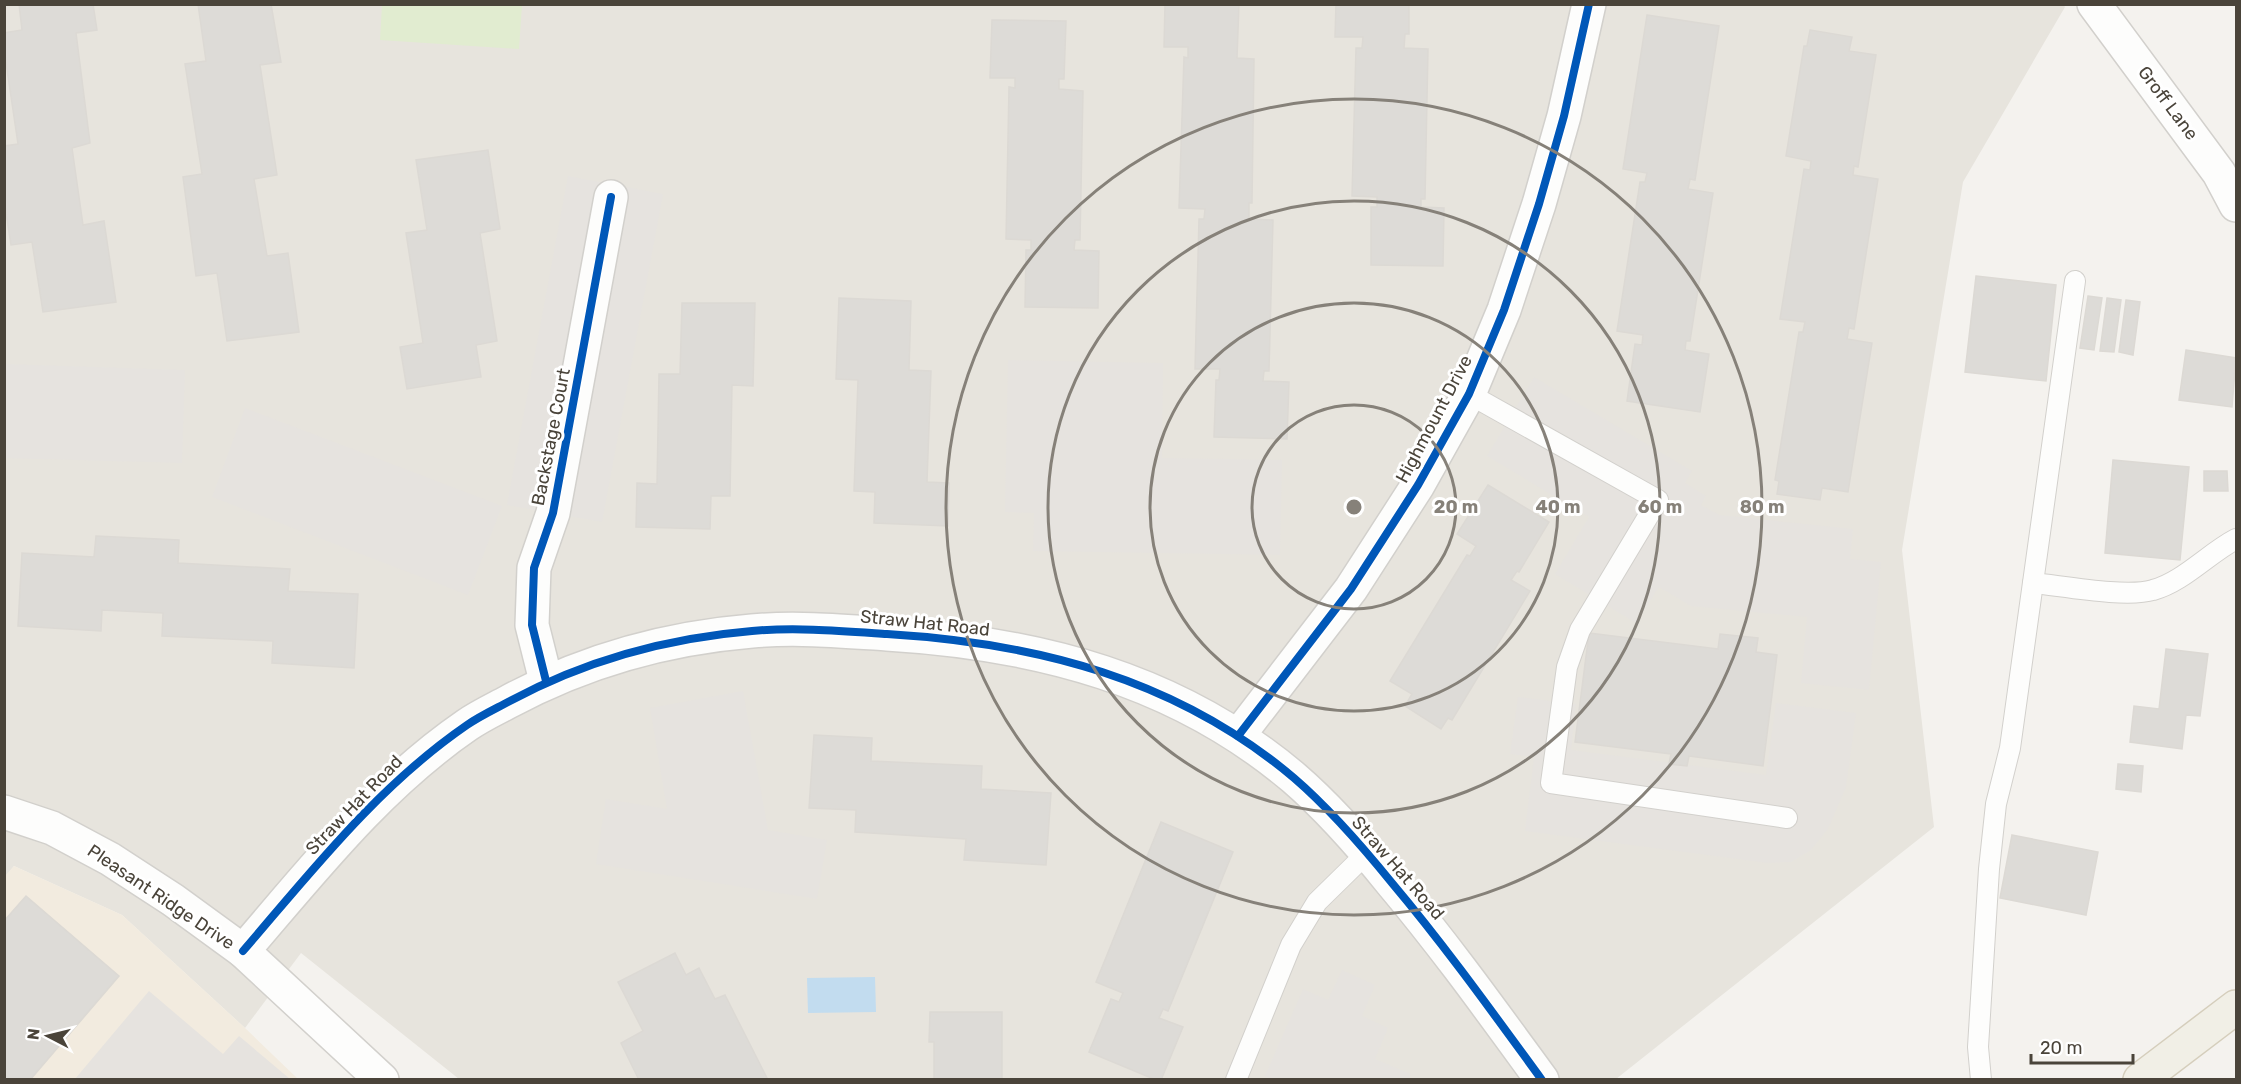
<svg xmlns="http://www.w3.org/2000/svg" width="2241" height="1084" font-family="Rubik,sans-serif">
<rect width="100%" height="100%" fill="#f4f2ee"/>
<!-- residential -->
<polygon fill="#e7e4dd" points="2063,4 2065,7 1963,182 1902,550 1934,827 1616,1079 459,1079 301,953 245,1028 122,915 14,866 5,877 5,5"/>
<!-- commercial -->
<polygon fill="#f2ebdf" points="14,866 122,915 245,1028 298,1079 5,1080 4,877"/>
<!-- green -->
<polygon fill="#e1ecd0" points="382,5 522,5 519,49 380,40"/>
<!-- parking -->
<g fill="#e6e3df">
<polygon points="568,176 663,194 602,522 507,505"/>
<polygon points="1008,360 1163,363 1162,458 1282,460 1280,555 1033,551 1034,513 1005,512"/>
<polygon points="5,364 185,370 182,463 5,458"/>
<polygon points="1534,377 1692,471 1685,483 1706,496 1701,505 1719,515 1853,529 1850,559 1881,562 1869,690 1801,683 1807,617 1691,606 1659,587 1636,623 1555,574 1589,517 1487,456"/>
<polygon points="245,408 502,506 468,595 212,497"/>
<polygon points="743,691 768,830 827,840 817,899 596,864 606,799 667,809 650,708"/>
<polygon points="1518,697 1576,704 1571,750 1766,775 1776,703 1856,713 1846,787 1828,829 1811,850 1791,862 1768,863 1525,831 1534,757 1510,754"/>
<polygon points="1342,970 1375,985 1362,1016 1388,1028 1375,1059 1411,1074 1409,1079 1274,1080 1265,1076 1303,989 1328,1000"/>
<polygon points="149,991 223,1054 239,1036 290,1079 75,1079"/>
</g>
<!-- water -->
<polygon fill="#c2dcef" points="875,977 876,1012 808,1013 807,978"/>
<!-- building -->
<g fill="#dddbd7" stroke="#dcd9d4" stroke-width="1.5">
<polygon points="19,4 93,4 97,30 76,33 90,143 72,148 83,225 104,221 116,302 43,312 32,242 11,245 4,200 4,146 18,144 4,49 4,33 22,30"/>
<polygon points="198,4 271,4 281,62 260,65 277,175 254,179 267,256 288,253 299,332 227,341 217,273 196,276 183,177 202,174 185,64 206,61"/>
<polygon points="1165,4 1239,4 1237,58 1254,59 1252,203 1249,203 1249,219 1273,220 1269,371 1264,371 1263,381 1289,382 1287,439 1214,437 1216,380 1219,380 1220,369 1195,369 1199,219 1204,219 1205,209 1179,208 1184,57 1188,58 1188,47 1164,47"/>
<polygon points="1336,4 1409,4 1409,34 1405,34 1404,48 1428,49 1425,199 1421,199 1421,207 1444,208 1443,266 1371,265 1371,207 1377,207 1377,197 1352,196 1356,48 1362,48 1363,37 1335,37"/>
<polygon points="1647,15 1719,26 1695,180 1690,179 1688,189 1713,193 1690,341 1686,341 1685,350 1709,354 1700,412 1627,401 1635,344 1642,345 1643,335 1617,331 1640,182 1645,182 1647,173 1623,169"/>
<polygon points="992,20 1066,21 1064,79 1059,79 1059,89 1083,91 1080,240 1075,240 1074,250 1099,251 1098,308 1025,307 1026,250 1031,250 1031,240 1006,239 1009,87 1015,88 1015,78 990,78"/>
<polygon points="1810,30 1852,37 1849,51 1876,55 1858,167 1854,166 1853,175 1878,179 1854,329 1849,328 1847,339 1872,343 1848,492 1822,488 1820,500 1777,494 1779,481 1775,480 1799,332 1803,332 1805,322 1780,319 1804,169 1810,170 1811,161 1786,156 1804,46 1807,46"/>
<polygon points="488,150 500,229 480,233 497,341 476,345 481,377 407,389 400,347 423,343 406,233 427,230 416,160"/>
<polygon points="1976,276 2056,285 2046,381 1965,372"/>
<polygon points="2088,296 2102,298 2094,350 2080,348"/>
<polygon points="839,298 911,301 909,370 931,371 927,482 949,483 948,526 874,523 875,492 854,491 858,380 836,379"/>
<polygon points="2107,298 2121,300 2114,352 2100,351"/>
<polygon points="2126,300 2140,302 2133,355 2119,352"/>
<polygon points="682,303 755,303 753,386 732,385 730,496 711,496 710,529 636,527 637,483 657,484 659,374 680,374"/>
<polygon points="2186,350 2236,358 2232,407 2179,400"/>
<polygon points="2113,460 2189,467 2180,560 2105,553"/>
<polygon points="2204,471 2227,471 2228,491 2204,491"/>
<polygon points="1488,485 1549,522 1519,572 1517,571 1511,580 1530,591 1452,720 1448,718 1441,729 1405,706 1412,694 1390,681 1467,555 1470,556 1476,546 1457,534"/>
<polygon points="96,536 179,540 178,563 290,569 288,591 358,594 354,668 272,663 273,641 162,636 163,613 102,610 101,631 18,626 22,553 94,557"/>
<polygon points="1589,633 1718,649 1720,634 1758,638 1756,652 1777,655 1763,766 1689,756 1687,766 1669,764 1671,754 1575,742"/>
<polygon points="2166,649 2208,654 2200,716 2186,715 2182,749 2130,742 2134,706 2159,709"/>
<polygon points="814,735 872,738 871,761 982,766 981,789 1051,793 1046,865 964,860 966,839 855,832 856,810 809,808"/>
<polygon points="2118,764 2143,766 2141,792 2116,789"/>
<polygon points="1161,822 1233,852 1168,1011 1163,1009 1159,1018 1183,1027 1161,1080 1156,1080 1089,1052 1111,999 1119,1002 1123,993 1096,982"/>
<polygon points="2012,835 2098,852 2086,915 2000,898"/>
<polygon points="26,896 119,976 30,1080 4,1080 4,921"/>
<polygon points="675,953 686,975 699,968 715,999 725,995 768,1080 639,1080 621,1043 643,1031 618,982"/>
<polygon points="930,1012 1002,1012 1002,1080 934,1080 934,1042 929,1042"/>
</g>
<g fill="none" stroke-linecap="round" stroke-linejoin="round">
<!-- service casing -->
<g stroke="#d2d0cc" stroke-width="22">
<g id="service">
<polyline points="1469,394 1658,500 1580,630 1567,667 1551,783 1787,818"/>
<path d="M 2033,583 C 2063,586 2126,598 2153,590 C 2183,582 2209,553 2236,539"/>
<polyline points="1236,1080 1291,945 1317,902 1367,853"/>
<polyline points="1981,1080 1978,1047 1989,869 1996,804 2010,748 2075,281"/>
</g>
</g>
<!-- minor casing -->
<g stroke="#d2d0cc" stroke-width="36">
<g id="minor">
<polyline points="2094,4 2219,173 2236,205"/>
<polyline points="546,681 532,625 534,568 553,513 611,197"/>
<polyline points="1238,736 1351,589 1418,485 1469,394 1504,310 1539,204 1564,116 1589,4"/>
<polyline points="4,812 52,828 110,859 173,900 243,951 382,1080"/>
<path d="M 243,951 C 312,871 378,786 467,725 C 480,716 495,709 508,702 C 584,661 666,638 752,631 C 796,627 843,631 887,634 C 1037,643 1177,679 1294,778 C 1330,809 1362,846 1392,883 C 1445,946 1493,1013 1542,1080"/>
</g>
</g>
<!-- primary casing -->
<g stroke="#d5cebc" stroke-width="36">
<polyline id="primary" points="2140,1080 2236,1007"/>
</g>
<!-- service -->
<use href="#service" stroke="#fdfdfc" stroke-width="20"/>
<!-- minor -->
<use href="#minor" stroke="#fdfdfc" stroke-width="33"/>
<!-- primary -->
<use href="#primary" stroke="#f1efe6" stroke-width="33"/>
<!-- cycleway casing -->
<g stroke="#fff" stroke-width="11">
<g id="cycleway">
<polyline points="546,681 532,625 534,568 553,513 611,197"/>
<polyline points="1238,736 1351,589 1418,485 1469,394 1504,310 1539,204 1564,116 1589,4"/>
<path d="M 243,951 C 312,871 378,786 467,725 C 480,716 495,709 508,702 C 584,661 666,638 752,631 C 796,627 843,631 887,634 C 1037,643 1177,679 1294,778 C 1330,809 1362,846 1392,883 C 1445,946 1493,1013 1542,1080"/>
</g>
</g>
<!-- cycleway -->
<use href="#cycleway" stroke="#0057b8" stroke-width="8"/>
</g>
<!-- distance rings -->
<g fill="none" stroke="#868179" stroke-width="3">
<circle cx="1354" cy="507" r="102"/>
<circle cx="1354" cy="507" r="204"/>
<circle cx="1354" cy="507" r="306"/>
<circle cx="1354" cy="507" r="408"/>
</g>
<g text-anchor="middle" stroke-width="6" stroke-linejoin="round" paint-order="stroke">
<!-- street labels -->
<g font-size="18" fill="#4a443a" stroke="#fff">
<text transform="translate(2168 103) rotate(53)" y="6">Groff Lane</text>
<text transform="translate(1434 419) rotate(-62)" y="6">Highmount Drive</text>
<text transform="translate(551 437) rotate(-79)" y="6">Backstage Court</text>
<text transform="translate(925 623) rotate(6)" y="6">Straw Hat Road</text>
<text transform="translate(354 805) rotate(-46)" y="6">Straw Hat Road</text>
<text transform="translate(1398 868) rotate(49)" y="6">Straw Hat Road</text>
<text transform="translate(161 897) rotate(34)" y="6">Pleasant Ridge Drive</text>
</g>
</g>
<circle cx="1354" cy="507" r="9" fill="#868179" stroke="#fff" stroke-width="3"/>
<g font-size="18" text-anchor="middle" font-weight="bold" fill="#868179" stroke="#fff" stroke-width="6" stroke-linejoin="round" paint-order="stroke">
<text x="1456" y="513">20 m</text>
<text x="1558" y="513">40 m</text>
<text x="1660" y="513">60 m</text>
<text x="1762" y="513">80 m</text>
</g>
<!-- border -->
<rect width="2241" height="1084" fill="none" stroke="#4a443a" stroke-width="12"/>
<!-- north arrow -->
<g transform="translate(48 1036) rotate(277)" stroke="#ffffff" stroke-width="4.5" paint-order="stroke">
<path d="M0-4.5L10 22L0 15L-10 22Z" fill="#4a443a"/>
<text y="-9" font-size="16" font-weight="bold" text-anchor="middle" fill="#4a443a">N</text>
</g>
<!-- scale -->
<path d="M2031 1054v9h102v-9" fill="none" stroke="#4a443a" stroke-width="3"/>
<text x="2040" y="1054" font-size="18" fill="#4a443a" stroke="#ffffff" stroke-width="4.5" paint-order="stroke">20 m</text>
</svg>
